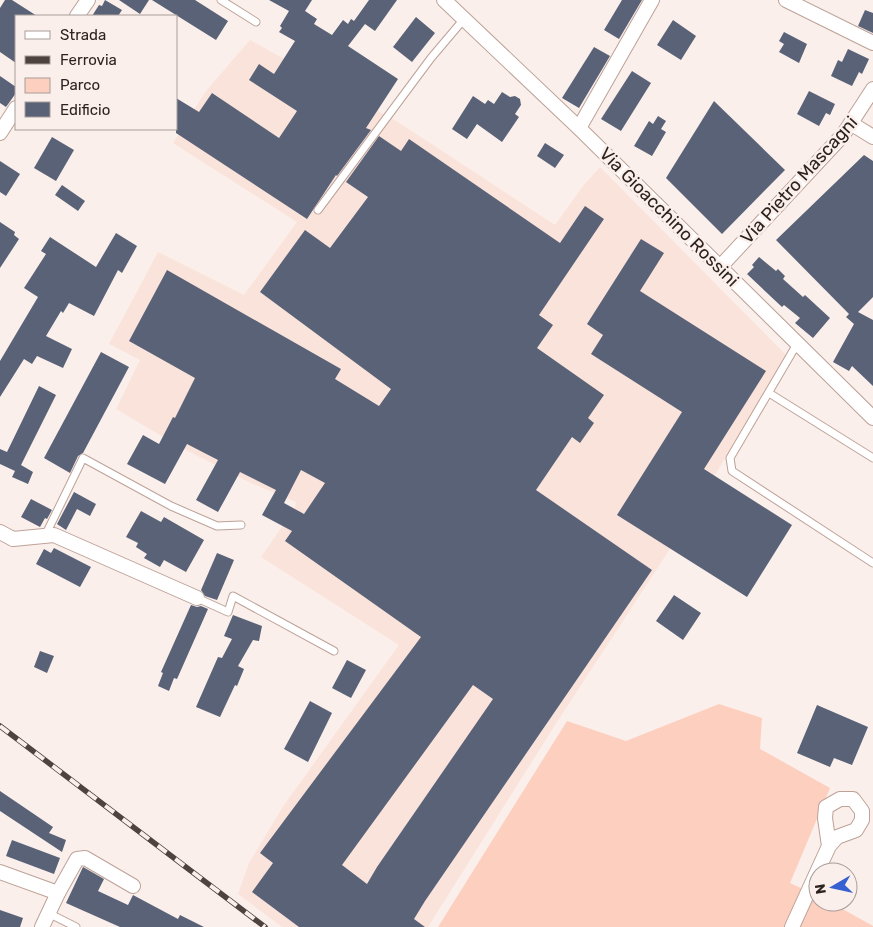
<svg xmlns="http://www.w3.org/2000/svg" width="873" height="927" font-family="Rubik,sans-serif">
<rect width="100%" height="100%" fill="#fbefeb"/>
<!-- built -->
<polygon fill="#fae3db" points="250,40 398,122 555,225 583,186 600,167 787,356 668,552 555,725 428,927 282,927 238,894 249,863 284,805 399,645 261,557 295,508 296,502 251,483 180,447 116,409 140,360 109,344 158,252 244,295 297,222 173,143 206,91"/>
<!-- green -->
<polygon fill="#fdcfbf" points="719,704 762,718 760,749 830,788 790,883 818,896 818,902 830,902 873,926 873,927 438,927 567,721 626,741"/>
<!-- building -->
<g fill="#596277" fill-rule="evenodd">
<polygon points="5,0 12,0 37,16 16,16 16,63 0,52 0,8"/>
<polygon points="105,0 122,10 118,16 92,16 99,5 102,6"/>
<polygon points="119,0 149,0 140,14"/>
<polygon points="152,0 195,0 228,21 216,40"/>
<polygon points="269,0 312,0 305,11 317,19 314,24 332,35 343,20 348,24 351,19 354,21 369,0 397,0 375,31 365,24 348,46 398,79 366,128 371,130 337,176 336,175 307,219 176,133 176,98 199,112 212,93 279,138 297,111 249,80 259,64 274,74 295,41 279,32 282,28 280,26 289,11"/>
<polygon points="622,0 642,0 619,39 604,30"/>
<polygon points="865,10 873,13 873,33 858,26"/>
<polygon points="416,17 435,33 412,62 393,47"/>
<polygon points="673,20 696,36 681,60 657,45"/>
<polygon points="784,32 807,44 799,63 779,52 784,44 779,41"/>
<polygon points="594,47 610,56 579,108 562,98"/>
<polygon points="848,49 869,59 862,74 859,72 852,86 831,76 838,60 842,62"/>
<polygon points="632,71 651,83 621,131 601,119"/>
<polygon points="0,76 16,87 16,93 6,107 0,103"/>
<polygon points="809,91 835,104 830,115 826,113 819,126 797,114"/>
<polygon points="502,92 510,97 515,96 520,99 521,105 515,114 519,117 502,142 477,124 467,139 452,129 473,96 485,104 488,100 494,104"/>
<polygon points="714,101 785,170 722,234 666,178"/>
<polygon points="658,116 666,121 661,129 666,132 652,156 634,146 649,121 653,124"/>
<path d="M 379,136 L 401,151 L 409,139 L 560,243 L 585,206 L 604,219 L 539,315 L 553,325 L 537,348 L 604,395 L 588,418 L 594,423 L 580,443 L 572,437 L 536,490 L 652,570 L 425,901 L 414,919 L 425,927 L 299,927 L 252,892 L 273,863 L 260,853 L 421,637 L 285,541 L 292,531 L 262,515 L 276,490 L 240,472 L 218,512 L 196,500 L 218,460 L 187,444 L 165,484 L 127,464 L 143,435 L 159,444 L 173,417 L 175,418 L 195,378 L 129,341 L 167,270 L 341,369 L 335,379 L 379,406 L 391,389 L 260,292 L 305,230 L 330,248 L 368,197 L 346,182 ZM 301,470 L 325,483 L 304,514 L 284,503 ZM 473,685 L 493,699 L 377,867 L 367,884 L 342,865 Z"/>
<polygon points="52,137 74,150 56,181 34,168"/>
<polygon points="545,143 564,155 555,168 537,156"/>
<polygon points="864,155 873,161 873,297 858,312 873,320 873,386 852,366 849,371 833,362 854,324 846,317 849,314 776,240"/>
<polygon points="0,161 20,174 6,196 0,192"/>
<polygon points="62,185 85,201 78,211 55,195"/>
<polygon points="0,222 15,232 14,235 19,239 0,268"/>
<polygon points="116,233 137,246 122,273 118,270 94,316 69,303 63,313 61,311 46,336 72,349 63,368 37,356 32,364 24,359 0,397 0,361 38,297 24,288 46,254 41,251 50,237 96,267"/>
<polygon points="641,239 664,253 640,291 766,371 704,469 792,525 747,597 617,515 682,412 591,354 603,335 587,324"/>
<polygon points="759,257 776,271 778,269 785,276 783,279 803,297 805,295 830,318 813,338 795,323 800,318 784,305 782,307 747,274 754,267 752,265"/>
<polygon points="101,352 129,367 83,453 78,456 70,473 44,458"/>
<polygon points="39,386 56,395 21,465 33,472 28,484 12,477 15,471 0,464 0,449 7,452"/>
<polygon points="74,492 96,504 90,516 77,509 66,530 57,524"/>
<polygon points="31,499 52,510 47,519 45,518 40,527 21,517"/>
<polygon points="141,511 161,522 164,517 204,540 186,572 164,560 160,567 144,558 147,554 136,547 138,543 126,537"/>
<polygon points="54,548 91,567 80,587 36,564 44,549 51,553"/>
<polygon points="217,553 234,560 217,600 205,596 201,590"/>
<polygon points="674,595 701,613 683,640 656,621"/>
<polygon points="191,605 197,607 201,606 208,609 177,679 174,678 169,691 158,686 163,673 161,672"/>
<polygon points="233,615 262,626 259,641 253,640 238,666 244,669 237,686 235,685 220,717 196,707 218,657 222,658 232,639 224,636"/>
<polygon points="40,651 54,656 47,673 34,667"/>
<polygon points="347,660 366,670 351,698 332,688"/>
<polygon points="310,701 332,713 308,762 284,749"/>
<polygon points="817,705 868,727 852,765 834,758 830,767 797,753"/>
<polygon points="0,791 53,827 49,833 66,840 62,852 0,811"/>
<polygon points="12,840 60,858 54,874 6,856"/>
<polygon points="83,867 104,879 98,891 128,905 133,895 178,919 180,915 204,927 120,927 66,903"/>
<polygon points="0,910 23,918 20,927 0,927"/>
</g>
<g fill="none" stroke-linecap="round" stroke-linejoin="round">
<!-- service casing -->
<g stroke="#bda298" stroke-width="9">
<g id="service">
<polyline points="221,0 256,22"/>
<polyline points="318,210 431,58 464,19"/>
<polyline points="797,344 730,458 732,471 873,563"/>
<polyline points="769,393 873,458"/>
<polyline points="45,536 83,458 171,506 217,526 241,525"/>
<polyline points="197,598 228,612 233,596 334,651"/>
<polyline points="48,913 76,927"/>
</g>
</g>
<!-- minor casing -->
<g stroke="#bda298" stroke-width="16">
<g id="minor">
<polyline points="444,0 579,128 873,418"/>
<polyline points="786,0 873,43"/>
<polyline points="77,16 88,0"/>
<polyline points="852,124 873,137"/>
<polyline points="579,128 652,0"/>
<polyline points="0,133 16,108"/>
<polyline points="720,267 843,135 873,89"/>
<polyline points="0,532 13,539 54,535 197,598"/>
<polyline points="0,872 58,893"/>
<polyline points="42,927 58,893 77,859 85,858 133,886"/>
<polyline points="792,927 829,846 837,837 856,830 862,820 862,811 853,799 840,799 826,807 825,818 829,846"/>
</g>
</g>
<!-- service -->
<use href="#service" stroke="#fff" stroke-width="7"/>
<!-- minor -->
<use href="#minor" stroke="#fff" stroke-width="14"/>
<!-- rail casing -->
<g stroke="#4e433f" stroke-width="5.5">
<polyline id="rail" points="0,726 265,927"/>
</g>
<!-- rail -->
<use href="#rail" stroke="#fbefeb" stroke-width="4" stroke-dasharray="11" stroke-linecap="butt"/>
</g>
<g text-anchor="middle" stroke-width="5" stroke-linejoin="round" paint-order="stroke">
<!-- street labels -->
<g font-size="18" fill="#2c221e" stroke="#fbefeb">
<text transform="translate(799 180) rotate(-48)" y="6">Via Pietro Mascagni</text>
<text transform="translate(669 217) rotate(45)" y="6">Via Gioacchino Rossini</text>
</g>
</g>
<!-- legend -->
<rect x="15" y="15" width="162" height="115" fill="#fbefeb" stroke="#a89d99"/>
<rect x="25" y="31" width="25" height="8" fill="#ffffff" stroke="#a89d99"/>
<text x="60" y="40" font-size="15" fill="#2c221e">Strada</text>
<rect x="25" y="56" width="25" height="8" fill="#4e433f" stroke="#a89d99"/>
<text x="60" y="65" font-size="15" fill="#2c221e">Ferrovia</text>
<rect x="25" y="78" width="25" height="15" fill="#fdcfbf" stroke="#a89d99"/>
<text x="60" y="90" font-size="15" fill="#2c221e">Parco</text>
<rect x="25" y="102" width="25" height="15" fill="#596277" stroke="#a89d99"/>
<text x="60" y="115" font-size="15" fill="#2c221e">Edificio</text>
<!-- north arrow -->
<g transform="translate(833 887) rotate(261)"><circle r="24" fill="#fbefeb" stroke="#a89d99"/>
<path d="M0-4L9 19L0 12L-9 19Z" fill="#3760d0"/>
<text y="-8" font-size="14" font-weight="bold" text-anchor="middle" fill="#2c221e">N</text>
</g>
</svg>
